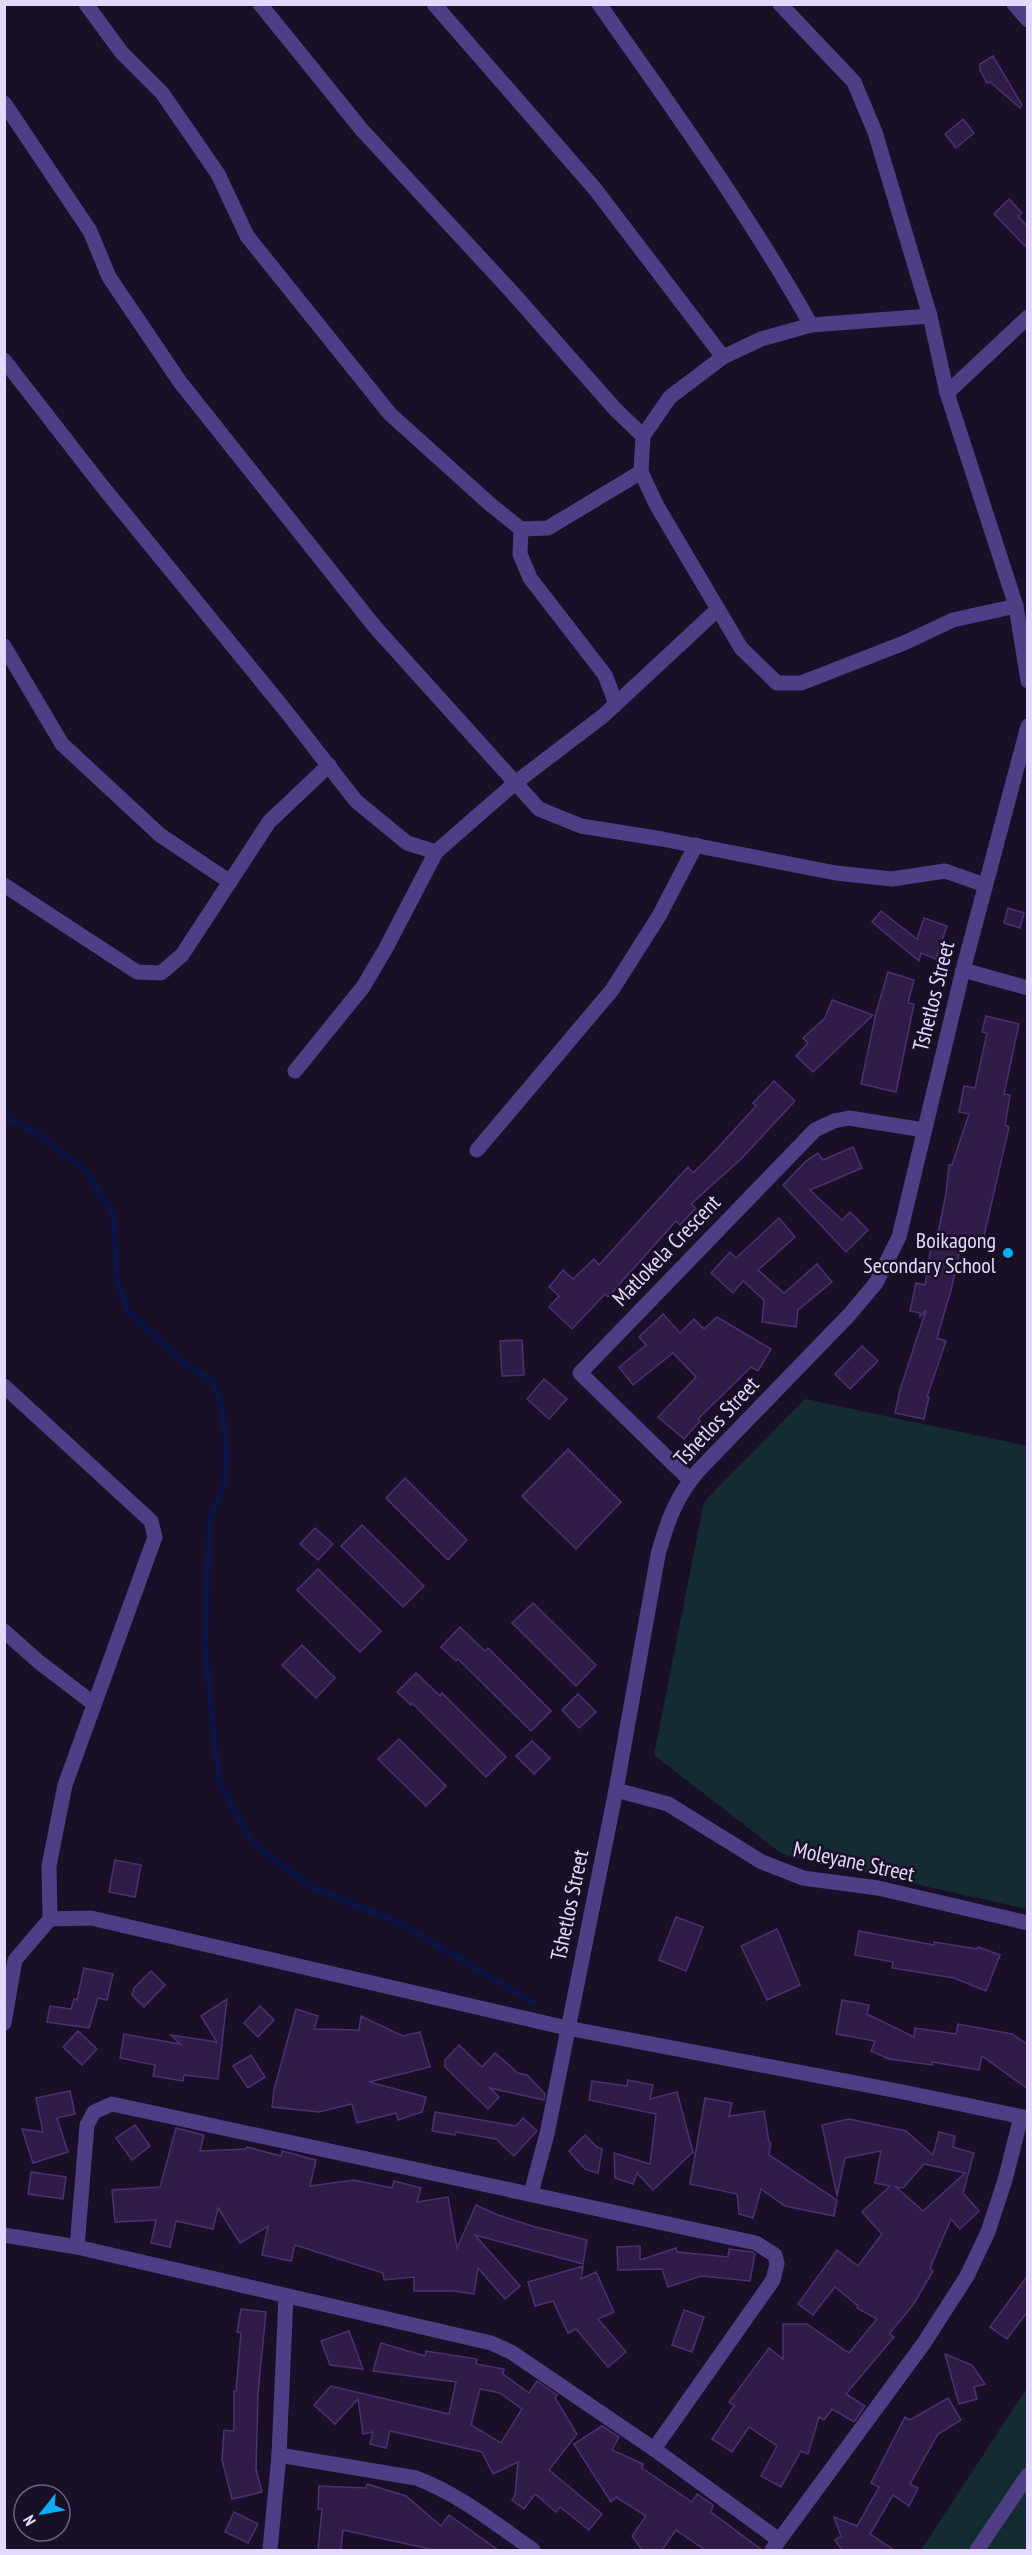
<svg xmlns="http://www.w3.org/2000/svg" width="1032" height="2555" font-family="'PT Sans Narrow',sans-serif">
<rect width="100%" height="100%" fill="#191028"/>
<!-- green -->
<g fill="#142c31">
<polygon points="805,1399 1027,1446 1027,1909 782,1854 654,1755 704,1502"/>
<polygon points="1027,2388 1027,2550 921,2550"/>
</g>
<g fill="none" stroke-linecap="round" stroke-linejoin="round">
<!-- stream -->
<polyline stroke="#0c1445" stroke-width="6" points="4,1116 41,1135 88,1173 114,1217 117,1279 127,1311 187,1366 212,1380 222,1408 227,1453 225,1483 211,1515 209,1534 205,1647 219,1783 252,1842 310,1886 403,1925 534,2003"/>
</g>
<!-- building -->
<g fill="#2f1d48" stroke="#4c3073" stroke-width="1.5" fill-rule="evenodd">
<polygon points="993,56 1022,105 1020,108 990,82 987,83 980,70 980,64"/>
<polygon points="963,119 974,133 956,148 945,134"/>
<polygon points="1009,199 1022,213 1018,216 1028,227 1028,249 994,214"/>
<polygon points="1008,908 1024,913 1020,928 1004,923"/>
<polygon points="881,911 917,939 924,918 947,926 936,959 921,953 919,961 872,922"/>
<polygon points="888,972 914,980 908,1003 914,1004 896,1092 861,1084 876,1013"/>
<polygon points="832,1000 873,1015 813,1072 796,1056 808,1043 803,1038 825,1018"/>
<polygon points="986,1016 1019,1024 1004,1094 1010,1095 1005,1125 1009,1127 982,1245 970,1242 969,1248 958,1246 957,1249 960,1250 951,1290 937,1338 946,1341 927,1397 929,1397 924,1419 895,1413 900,1390 926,1310 920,1317 920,1313 910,1311 916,1283 925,1285 931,1247 935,1248 946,1194 949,1165 952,1165 969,1114 959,1112 964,1086 975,1088 987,1033 982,1032"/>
<polygon points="774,1081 795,1101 741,1159 691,1204 696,1208 680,1225 676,1221 608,1297 605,1294 572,1329 549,1307 559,1296 549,1287 563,1270 573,1279 594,1259 599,1265 688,1167 693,1173 713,1153 756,1106 753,1103"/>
<polygon points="853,1147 862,1168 810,1190 842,1220 850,1212 868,1230 846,1252 783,1185 806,1161 818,1153 823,1160"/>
<polygon points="779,1218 795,1237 758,1270 784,1293 817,1264 832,1282 798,1310 796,1327 762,1322 764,1300 743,1281 733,1293 711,1273 730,1252 736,1258"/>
<polygon points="663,1314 680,1333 694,1319 704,1329 717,1317 771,1349 758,1371 751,1367 698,1419 700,1421 684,1439 658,1417 696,1377 673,1353 633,1385 619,1367 646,1345 639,1337"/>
<polygon points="522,1340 524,1375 502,1376 500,1341"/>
<polygon points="862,1346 878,1361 850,1389 835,1374"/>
<polygon points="544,1379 567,1399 549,1419 527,1399"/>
<polygon points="568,1449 621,1502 576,1549 522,1496"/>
<polygon points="405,1478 467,1540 448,1560 386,1498"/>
<polygon points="362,1525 424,1586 403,1607 341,1546"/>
<polygon points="315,1528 333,1544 318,1560 300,1544"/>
<polygon points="318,1569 381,1631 360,1652 297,1590"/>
<polygon points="533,1603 596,1665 576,1686 512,1623"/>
<polygon points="460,1627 485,1651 488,1648 551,1711 531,1731 458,1659 456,1661 441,1647"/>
<polygon points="302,1645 335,1678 316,1698 282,1665"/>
<polygon points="416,1673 440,1696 442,1693 506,1757 486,1777 412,1703 411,1705 397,1692"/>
<polygon points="578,1694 596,1712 579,1728 562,1710"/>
<polygon points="399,1739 446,1786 426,1806 378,1759"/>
<polygon points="532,1741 550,1758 534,1774 516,1756"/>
<polygon points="115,1860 141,1865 135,1897 109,1892"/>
<polygon points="676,1917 703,1927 686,1971 659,1960"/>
<polygon points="777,1929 800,1985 767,2000 741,1946"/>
<polygon points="859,1931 934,1945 934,1942 977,1949 978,1947 1000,1955 986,1991 954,1978 892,1968 893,1962 855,1955"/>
<polygon points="84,1968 113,1974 107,2000 98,1998 89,2028 47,2022 50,2006 71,2009 74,1999 77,2000"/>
<polygon points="151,1971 165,1985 144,2007 132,1995 134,1988"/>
<polygon points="227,1999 218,2079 184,2075 183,2081 153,2076 155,2065 120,2058 124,2034 180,2044 171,2035 217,2042 201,2016"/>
<polygon points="842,2000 869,2005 867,2014 914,2037 915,2028 956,2034 958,2024 1012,2034 1028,2045 1028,2089 982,2056 979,2070 932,2062 932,2065 889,2059 871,2051 875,2041 836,2034"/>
<polygon points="260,2006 274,2020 258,2037 244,2023"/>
<polygon points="296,2009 318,2016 314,2029 359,2030 361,2016 403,2036 420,2032 430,2067 369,2082 426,2097 422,2112 398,2120 396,2113 357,2123 352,2104 319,2112 272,2107 274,2090"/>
<polygon points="78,2031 97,2049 82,2065 63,2047"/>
<polygon points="459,2045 482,2067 495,2053 518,2073 527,2075 545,2094 544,2100 490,2088 499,2097 488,2109 445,2067 445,2060"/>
<polygon points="251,2055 265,2077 248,2088 233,2066"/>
<polygon points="628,2080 653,2085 650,2099 677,2092 693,2152 653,2190 637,2173 633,2184 615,2178 614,2153 650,2164 656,2114 589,2100 592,2081 627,2086"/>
<polygon points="70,2091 75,2114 57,2118 68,2152 33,2163 22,2129 43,2132 36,2098"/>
<polygon points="705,2098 732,2103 729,2116 764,2111 769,2142 771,2143 769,2155 837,2200 834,2216 785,2206 761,2189 753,2218 739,2214 737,2194 690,2184"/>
<polygon points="435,2112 516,2126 523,2118 537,2131 514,2156 496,2139 456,2132 455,2135 432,2131"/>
<path d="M 849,2119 L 906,2131 L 933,2155 L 939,2132 L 955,2136 L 953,2147 L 974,2153 L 963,2193 L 979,2211 L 960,2229 L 951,2219 L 930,2268 L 933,2271 L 913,2305 L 889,2334 L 894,2337 L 846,2394 L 865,2406 L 854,2422 L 832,2409 L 824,2420 L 819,2417 L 808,2454 L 801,2451 L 781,2487 L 761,2476 L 777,2446 L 749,2427 L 732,2452 L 712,2439 L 734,2406 L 729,2402 L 769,2348 L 783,2359 L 783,2324 L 807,2324 L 849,2353 L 877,2319 L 857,2308 L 858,2306 L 835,2287 L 813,2315 L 798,2304 L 837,2250 L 858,2266 L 882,2234 L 862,2212 L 890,2186 L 875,2183 L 881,2151 L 845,2158 L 837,2196 L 822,2125 ZM 924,2164 L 965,2173 L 923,2211 L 896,2187 L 903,2188 Z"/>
<polygon points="135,2125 150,2146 132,2160 116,2138"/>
<polygon points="176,2128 204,2135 200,2151 246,2149 247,2147 281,2156 282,2151 316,2160 310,2186 354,2180 392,2188 394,2181 421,2188 417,2202 448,2197 457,2248 476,2205 498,2215 532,2226 587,2240 583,2264 475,2235 520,2286 505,2299 478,2268 474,2294 454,2291 414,2291 414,2277 384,2280 383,2273 295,2245 291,2261 262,2255 268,2226 240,2243 218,2208 213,2229 176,2221 170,2247 151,2243 156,2220 115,2222 112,2190 160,2187"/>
<polygon points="585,2135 597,2147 602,2149 598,2173 585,2169 569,2151"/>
<polygon points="31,2172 66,2177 63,2199 28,2194"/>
<polygon points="640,2246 640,2260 676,2248 677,2252 728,2257 729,2249 753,2252 755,2254 750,2281 701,2276 668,2287 662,2269 618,2270 617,2247"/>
<polygon points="583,2266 581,2279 596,2272 614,2312 598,2319 626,2352 608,2367 576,2329 568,2333 553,2301 535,2306 528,2282"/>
<polygon points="1028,2275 1028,2311 1007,2339 990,2327"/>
<polygon points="241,2309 266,2312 258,2393 256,2469 262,2492 232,2499 222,2460 224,2430 234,2431 234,2391 236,2391 241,2333 237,2332"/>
<polygon points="684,2310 704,2317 692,2352 672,2345"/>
<polygon points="349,2331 363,2369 330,2365 321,2341"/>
<path d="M 381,2343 L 425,2356 L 426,2351 L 477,2359 L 476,2364 L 504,2369 L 503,2374 L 529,2393 L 537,2381 L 557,2395 L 555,2398 L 577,2434 L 549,2470 L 602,2514 L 589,2530 L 560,2507 L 556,2512 L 535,2494 L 524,2509 L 512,2500 L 515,2495 L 518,2462 L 493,2474 L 482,2452 L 390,2431 L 386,2448 L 370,2444 L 373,2432 L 363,2434 L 358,2399 L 335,2424 L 314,2405 L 331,2386 L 449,2414 L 456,2382 L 373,2371 ZM 480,2389 L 500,2393 L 522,2409 L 501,2443 L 471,2425 Z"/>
<polygon points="945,2354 972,2365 985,2384 974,2387 977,2399 959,2404"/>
<polygon points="948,2398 961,2420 938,2434 910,2484 918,2488 909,2506 893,2495 870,2534 894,2550 842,2550 835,2540 841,2536 834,2517 857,2526 879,2487 871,2483 905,2417 910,2420"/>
<polygon points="602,2426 619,2437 612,2450 643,2464 642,2468 692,2502 697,2494 713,2505 711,2512 762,2550 705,2550 676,2530 662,2550 642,2550 632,2536 646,2516 616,2497 611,2502 574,2444"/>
<polygon points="367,2484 406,2496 441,2526 449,2515 498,2550 434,2550 343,2530 341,2550 318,2550 322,2509 318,2509 319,2486 366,2488"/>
<polygon points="234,2512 258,2524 248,2543 225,2532"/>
</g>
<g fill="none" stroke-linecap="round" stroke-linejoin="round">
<!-- minor -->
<g stroke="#4f3d85" stroke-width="15">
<polyline points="86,4 122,53 162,93 218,174 247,236 390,414 491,505 521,529 548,528 641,472"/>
<polyline points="260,4 362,130 511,291 615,409 643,436"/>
<polyline points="434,4 595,189 723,357"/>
<path d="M 599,4 C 673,109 748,213 811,325"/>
<polyline points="780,4 854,82 875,132 930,316 947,393 1016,606 1028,681"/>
<polyline points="1014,4 1028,20"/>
<polyline points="4,103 90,231 109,277 180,382 375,627 539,809 581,826 662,839 836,873 892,879 945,871 985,885"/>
<polyline points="930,316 811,325 761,339 723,357 670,397 643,436 641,472 657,506 741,648 777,683 801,683 904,643 953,620 1016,606"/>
<polyline points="4,360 102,486 285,710 356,801 407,843 436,852 515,783 603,716 718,609"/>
<polyline points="947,393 1028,317"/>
<polyline points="521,529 520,554 530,578 605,675 616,704"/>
<polyline points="4,646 62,744 160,835 230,882"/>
<polyline points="4,885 137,972 161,973 182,955 269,822 329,765"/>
<polyline points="963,970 1028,988"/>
<polyline points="295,1071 363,987 386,948 436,852"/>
<polyline points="477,1150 612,990 659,916 696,845"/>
<polyline points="4,1386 151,1521 155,1537 65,1785 49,1866 50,1919 15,1960 4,2023"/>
<polyline points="690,1480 580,1373 815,1130 834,1121 849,1118 924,1130"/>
<polyline points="4,1631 39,1662 94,1704"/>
<polyline points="616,1790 668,1804 762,1862 803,1878 878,1888 1028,1923"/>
<polyline points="50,1919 91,1918 567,2028 898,2091 1028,2118"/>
<path d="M 531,2193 L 547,2134 L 616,1790 L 658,1555 C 667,1522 676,1496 699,1470 L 849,1315 L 876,1283 L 899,1237 L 963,970 L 1028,726"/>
<polyline points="4,2235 77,2247 491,2343 511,2352 654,2449 779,2540"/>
<polyline points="77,2247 87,2125 94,2112 112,2104 756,2243 775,2255 777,2264 773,2280 654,2449"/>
<path d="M 279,2455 L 416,2478 C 459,2494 496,2524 533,2550"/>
<polyline points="270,2550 279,2455 286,2296"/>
<polyline points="772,2550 924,2343 967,2276 988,2232 1005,2180 1021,2117"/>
<polyline points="977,2550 1028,2475"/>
</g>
</g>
<!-- markers -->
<circle fill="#0aadf9" stroke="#191028" stroke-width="2" cx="1008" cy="1253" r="6"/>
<g text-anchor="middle" stroke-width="5" stroke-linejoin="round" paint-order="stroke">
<!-- street labels -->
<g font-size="22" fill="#e5d8fe" stroke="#191028">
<text transform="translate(933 996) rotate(-76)" y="8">Tshetlos Street</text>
<text transform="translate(666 1250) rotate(-46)" y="8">Matlokela Crescent</text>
<text transform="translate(716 1421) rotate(-47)" y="8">Tshetlos Street</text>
<text transform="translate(854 1861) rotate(12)" y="8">Moleyane Street</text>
<text transform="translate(569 1905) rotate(-78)" y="8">Tshetlos Street</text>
</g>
<!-- poi labels -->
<g font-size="22" fill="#e5d8fe" stroke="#191028" text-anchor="end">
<text x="996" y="1248">Boikagong<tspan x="996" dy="25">Secondary School</tspan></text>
</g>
</g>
<!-- border -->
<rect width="1032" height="2555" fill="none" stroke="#e5d8fe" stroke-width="12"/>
<!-- north arrow -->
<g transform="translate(42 2513) rotate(239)"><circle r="28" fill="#191028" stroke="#6b607e" stroke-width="1.5"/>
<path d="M0-4.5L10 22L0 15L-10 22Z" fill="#0aadf9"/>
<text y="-9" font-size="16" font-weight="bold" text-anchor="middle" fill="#e5d8fe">N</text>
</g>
</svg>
